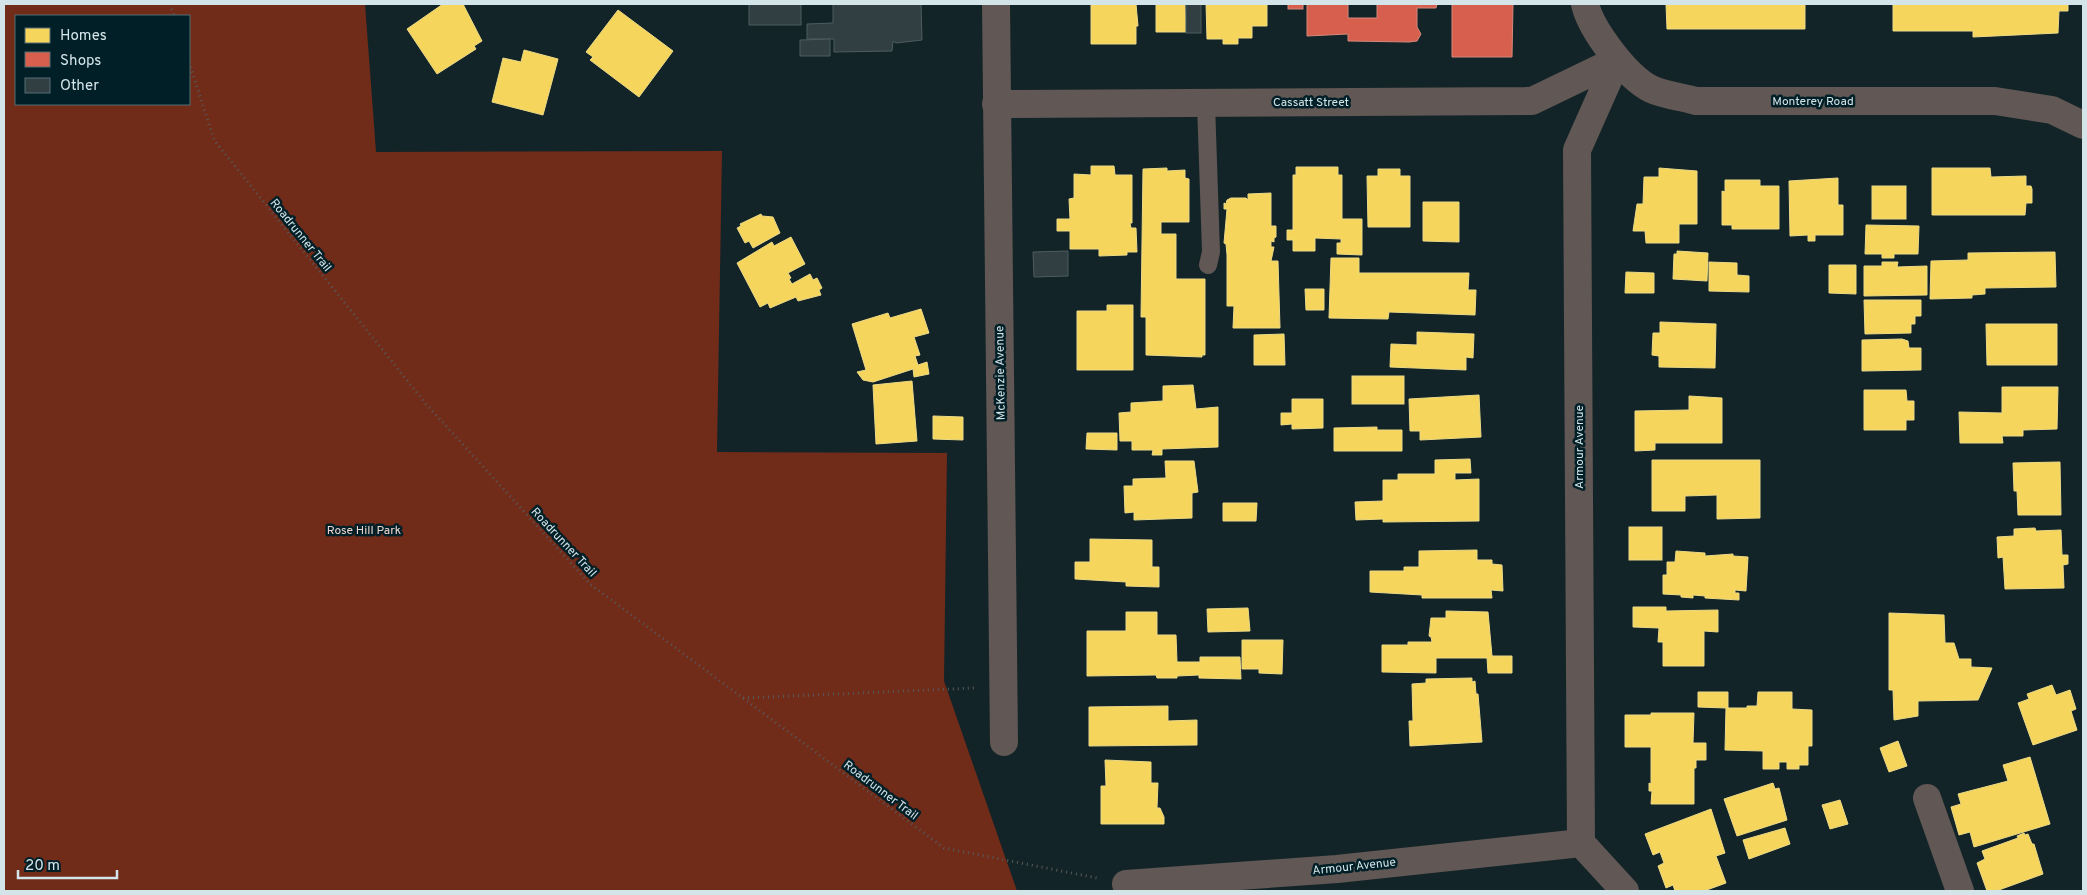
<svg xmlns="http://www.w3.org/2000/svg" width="2087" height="895" font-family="Overpass,sans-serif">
<rect width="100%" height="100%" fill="#132428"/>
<!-- green -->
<path fill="#702b19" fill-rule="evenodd" d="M 4,4 L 365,4 L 376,152 L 722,151 L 717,452 L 947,453 L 944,681 L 1017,891 L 4,891 ZM 16,16 L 189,16 L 189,104 L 16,104 Z"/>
<!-- homes -->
<g fill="#f6d55c" stroke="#ecda86">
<polygon points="443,4 463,4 482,41 474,46 476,49 437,74 407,29"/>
<polygon points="1091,4 1136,4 1138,26 1136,26 1136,44 1091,44"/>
<polygon points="1156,4 1185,4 1186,32 1156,32"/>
<polygon points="1206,4 1267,4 1267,26 1252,26 1252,38 1238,38 1238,44 1223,44 1223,39 1207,39"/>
<polygon points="1666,4 1805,4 1805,29 1667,29"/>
<polygon points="1893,4 2068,4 2068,11 2059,11 2058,33 1973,37 1973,31 1893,31"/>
<polygon points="618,10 673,51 639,97 590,60 593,57 586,52"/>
<polygon points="524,50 558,59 543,115 492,102 503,58 521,62"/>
<polygon points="1091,166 1114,166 1115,175 1132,175 1132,223 1130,223 1131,228 1136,228 1137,252 1127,252 1127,255 1099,256 1099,249 1070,249 1070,231 1057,231 1057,219 1070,219 1069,199 1074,198 1074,174 1091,175"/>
<polygon points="1296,167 1338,167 1338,175 1342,175 1342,219 1362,219 1362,255 1337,254 1337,243 1341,243 1341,239 1315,238 1315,251 1293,251 1293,240 1287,240 1287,230 1293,230 1293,175 1296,175"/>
<polygon points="1167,168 1167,171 1185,170 1185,178 1189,179 1189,222 1161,222 1161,234 1176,234 1176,279 1205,279 1205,355 1202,355 1202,357 1146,355 1146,317 1141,317 1143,169"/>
<polygon points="1659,168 1697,171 1697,224 1679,224 1679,243 1646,243 1645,231 1633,231 1637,204 1643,204 1644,177 1659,177"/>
<polygon points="1932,168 1990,168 1991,177 2026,176 2026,186 2031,186 2032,189 2032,203 2026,203 2025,215 1932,215"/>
<polygon points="1378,169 1400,169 1400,176 1410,176 1410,227 1368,227 1367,176 1378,176"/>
<polygon points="1838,178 1838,205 1843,205 1843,235 1815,235 1815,241 1808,241 1808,235 1790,236 1789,181"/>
<polygon points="1725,180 1760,180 1760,186 1779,186 1779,229 1732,229 1732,225 1722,225 1722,191 1725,192"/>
<rect x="1872" y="186" width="34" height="33"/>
<polygon points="1271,193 1271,226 1276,226 1276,237 1274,238 1274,242 1271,241 1271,247 1274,247 1271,261 1278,261 1280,328 1233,328 1234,306 1227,306 1227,255 1226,244 1224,243 1227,209 1224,209 1224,203 1226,204 1227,200 1231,198 1246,198 1248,200 1248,194"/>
<polygon points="1423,202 1459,202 1459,242 1423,241"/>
<polygon points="761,214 762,216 773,217 780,233 753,248 749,241 745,243 737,228 741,226 740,224"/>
<polygon points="1866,225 1919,226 1918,254 1894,254 1894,258 1882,258 1882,254 1865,254"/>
<polygon points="791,237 805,264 788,273 791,278 789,279 792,284 810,274 813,280 817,278 822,288 819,290 821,295 798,301 796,297 770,308 768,303 760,307 737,263 772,242 774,246"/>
<polygon points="1677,251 1708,253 1707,281 1673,279 1674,254 1677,254"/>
<polygon points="2055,252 2056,287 1985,288 1985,294 1972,295 1972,298 1930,299 1931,261 1968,260 1968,253"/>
<polygon points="1331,258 1359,258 1359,273 1469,273 1468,290 1476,290 1475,315 1389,312 1388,319 1329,318"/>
<polygon points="1709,262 1737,263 1737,275 1749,276 1749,292 1709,291"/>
<polygon points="1882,262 1898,262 1897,267 1927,266 1927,295 1864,296 1864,266 1882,266"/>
<polygon points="1829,265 1856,265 1856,294 1829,293"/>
<polygon points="1626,272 1654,273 1654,293 1625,293"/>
<polygon points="1305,289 1324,289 1324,310 1306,310"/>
<polygon points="1864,300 1921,300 1921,316 1915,316 1915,324 1911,324 1911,333 1865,334"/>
<polygon points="1107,305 1133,305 1133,370 1077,370 1077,311 1107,311"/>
<polygon points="921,309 929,333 914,337 920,355 915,356 918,365 927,362 929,374 914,377 913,369 873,382 863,380 857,372 866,370 852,324 888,313 890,318"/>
<polygon points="1660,322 1716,324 1715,368 1659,367 1659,356 1652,355 1653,333 1660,333"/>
<polygon points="1986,324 2057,324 2057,365 1987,365"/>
<polygon points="1417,332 1474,334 1473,358 1466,357 1466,370 1390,367 1391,344 1417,345"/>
<polygon points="1284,334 1285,365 1254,365 1254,335"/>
<polygon points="1902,339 1908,341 1909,348 1921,348 1921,370 1862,371 1862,340"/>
<rect x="1352" y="376" width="52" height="28"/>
<polygon points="912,381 917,441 876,444 873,385"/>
<polygon points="1193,385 1196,409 1218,407 1218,447 1162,449 1162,455 1152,455 1153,450 1132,450 1132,441 1120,441 1119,413 1131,412 1131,403 1163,401 1163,386"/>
<polygon points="2002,387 2058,387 2057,429 2023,430 2023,436 2002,436 2003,443 1960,443 1959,412 2002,413"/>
<polygon points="1864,390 1906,390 1907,401 1914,401 1914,420 1906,420 1906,430 1864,430"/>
<polygon points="1479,395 1481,437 1420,440 1420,431 1410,431 1409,399"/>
<polygon points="1689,396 1722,398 1722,443 1655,443 1655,450 1635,451 1635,411 1689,410"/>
<polygon points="1292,399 1323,399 1323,428 1292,429 1292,424 1281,425 1281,413 1292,413"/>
<polygon points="933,416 963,417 963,440 933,439"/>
<polygon points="1377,427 1377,430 1402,430 1402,451 1334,451 1334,428"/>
<polygon points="1087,433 1117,433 1117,450 1086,449"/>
<polygon points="1470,459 1471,473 1455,473 1455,480 1479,479 1479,521 1383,522 1383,519 1356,520 1355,502 1383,501 1383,480 1398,480 1398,474 1435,474 1435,460"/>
<polygon points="1652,460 1760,460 1760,518 1717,519 1717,495 1685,496 1685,511 1652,511"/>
<polygon points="1165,461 1194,461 1198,492 1192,493 1192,518 1134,520 1134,512 1125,513 1124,486 1133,486 1133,479 1166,478"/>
<polygon points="2060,462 2061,515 2018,515 2017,491 2014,491 2013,463"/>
<polygon points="1223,503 1257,503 1256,521 1223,521"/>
<rect x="1629" y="527" width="33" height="33"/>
<polygon points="2035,528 2036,531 2061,530 2062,555 2068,555 2068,564 2063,565 2064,588 2005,589 2003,557 1998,558 1997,537 2014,536 2014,529"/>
<polygon points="1090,539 1152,540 1152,567 1159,567 1159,587 1126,586 1126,582 1075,579 1075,562 1090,562"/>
<polygon points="1477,550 1477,560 1492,560 1492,564 1502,565 1503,591 1491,590 1492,598 1422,598 1422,595 1370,592 1370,571 1404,571 1404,567 1419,567 1419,551"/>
<polygon points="1676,551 1705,553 1705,556 1733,554 1733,556 1748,557 1746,591 1735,590 1735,593 1739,593 1739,600 1705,598 1705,596 1693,595 1693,598 1681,597 1681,595 1663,594 1663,575 1667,575 1667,562 1675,562"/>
<polygon points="1633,607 1666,607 1666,611 1718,610 1718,632 1704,631 1704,666 1663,666 1663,642 1658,642 1659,628 1633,627"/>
<polygon points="1248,608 1250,631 1208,632 1207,609"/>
<polygon points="1446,611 1488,612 1492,656 1512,656 1512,673 1488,673 1487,658 1436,658 1436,673 1382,672 1382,645 1408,645 1408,642 1432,642 1431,637 1429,636 1431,618 1446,618"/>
<polygon points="1126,612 1157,612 1157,635 1176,635 1177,662 1200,662 1200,657 1240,657 1241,679 1199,678 1199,675 1177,676 1177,678 1157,678 1156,675 1087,676 1087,631 1126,631"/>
<polygon points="1889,613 1944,615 1945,643 1954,643 1959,659 1971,659 1971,667 1992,668 1978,700 1918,701 1918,716 1894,720 1893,690 1889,690"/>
<polygon points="1242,640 1283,640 1282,674 1259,673 1259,669 1242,669"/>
<polygon points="1472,678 1472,682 1475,681 1476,694 1478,694 1482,742 1410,746 1409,721 1413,721 1412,684 1426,683 1426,679"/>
<polygon points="2052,685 2056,695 2070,690 2076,709 2071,711 2077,730 2033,745 2018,703 2029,699 2027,694"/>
<polygon points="1698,692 1728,692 1728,708 1747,708 1747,706 1757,706 1758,692 1792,692 1792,709 1812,710 1812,746 1808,746 1808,765 1799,765 1799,769 1787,769 1787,762 1779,762 1779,769 1763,769 1763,751 1725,750 1726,708 1698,707"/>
<polygon points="1168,706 1168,721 1197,720 1197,745 1089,746 1089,707"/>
<polygon points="1651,713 1694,713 1693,743 1706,743 1706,760 1696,760 1696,768 1694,768 1694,804 1651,804 1652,791 1649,791 1649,783 1651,784 1651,747 1625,747 1625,715 1651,715"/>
<polygon points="1898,741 1907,766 1889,772 1880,748"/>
<polygon points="2030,757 2050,824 1974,847 1970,832 1959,835 1951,807 1961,804 1958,794 2008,781 2003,765"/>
<polygon points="1105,760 1151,762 1151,783 1158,783 1157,808 1160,808 1164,817 1164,824 1101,824 1101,786 1106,786"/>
<polygon points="1773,783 1775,789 1779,788 1787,820 1737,836 1724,799"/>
<polygon points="1840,800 1848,824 1830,829 1822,805"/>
<polygon points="1711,809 1725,853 1716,856 1726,883 1704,891 1675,891 1673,885 1666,888 1658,866 1664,863 1660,852 1653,855 1645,834"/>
<polygon points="1785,828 1790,844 1749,859 1743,840"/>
<polygon points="2024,833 2025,835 2028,834 2032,844 2034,844 2043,874 1996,891 1987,891 1977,863 1985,859 1982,851 2018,838 2017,836"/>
</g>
<!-- shops -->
<g fill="#d6604d" stroke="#d5887c">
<rect x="1288" y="4" width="15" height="5"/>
<polygon points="1307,4 1348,4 1348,18 1377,18 1377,4 1513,4 1512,57 1452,57 1452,4 1437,4 1436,8 1417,8 1417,27 1421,34 1417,41 1409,42 1348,41 1348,34 1307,36"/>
</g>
<!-- building -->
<g fill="#313f43" stroke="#4d5c5f">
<rect x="749" y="4" width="52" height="21"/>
<polygon points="833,4 921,4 922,40 896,43 893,41 892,51 834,52 834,39 807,39 807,24 833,23"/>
<rect x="1186" y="4" width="15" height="29"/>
<polygon points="830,39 830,56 800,56 800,40"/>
<polygon points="1068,251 1068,276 1034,277 1033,252"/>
</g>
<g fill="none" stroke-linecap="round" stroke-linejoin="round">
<!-- path -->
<g stroke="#5a5858" stroke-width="3" stroke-dasharray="1 4" stroke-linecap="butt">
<polyline points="170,4 174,16"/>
<polyline points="189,62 214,140 426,404 590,584 944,848 1097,878"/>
<polyline points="743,698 974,688"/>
</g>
<!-- service -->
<polyline stroke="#615754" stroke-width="18" points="1206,103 1211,252 1208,265"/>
<!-- minor -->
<g stroke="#615754" stroke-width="28">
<polyline points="996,4 1004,742"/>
<polyline points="1617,60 1577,150 1581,843 1625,891"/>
<polyline points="996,104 1532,101 1617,60"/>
<polyline points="1927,798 1960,891"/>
<polyline points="1126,884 1337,869 1581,843"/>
</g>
<!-- tertiary -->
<path stroke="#615754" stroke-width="28" d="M 1585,4 C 1591,30 1627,77 1651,89 C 1664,95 1682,97 1696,101 L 1995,101 L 2052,110 L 2083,125"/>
</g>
<g text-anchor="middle" stroke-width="5" stroke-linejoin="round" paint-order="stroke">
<!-- street labels -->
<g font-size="12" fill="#d4e5e9" stroke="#011f27">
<text x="1813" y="105">Monterey Road</text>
<text x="1311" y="106">Cassatt Street</text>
<text transform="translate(301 235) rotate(51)" y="4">Roadrunner Trail</text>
<text transform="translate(1000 373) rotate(-91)" y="4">McKenzie Avenue</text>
<text transform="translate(1579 447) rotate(-90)" y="4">Armour Avenue</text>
<text transform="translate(564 542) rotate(47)" y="4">Roadrunner Trail</text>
<text transform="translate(881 790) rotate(37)" y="4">Roadrunner Trail</text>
<text transform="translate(1354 866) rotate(-6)" y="4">Armour Avenue</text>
</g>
<!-- park labels -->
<g font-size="12" fill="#f1d6cf" stroke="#011f27">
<text x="364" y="534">Rose Hill Park</text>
</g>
</g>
<!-- border -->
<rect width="2087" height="895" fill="none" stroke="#d4e5e9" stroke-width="10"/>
<!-- legend -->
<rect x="15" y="15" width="175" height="90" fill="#011f27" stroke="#556e75"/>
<rect x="25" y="28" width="25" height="15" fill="#f6d55c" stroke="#556e75"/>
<text x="60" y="40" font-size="15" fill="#d4e5e9">Homes</text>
<rect x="25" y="52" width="25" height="15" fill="#d6604d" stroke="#556e75"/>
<text x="60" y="65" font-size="15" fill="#d4e5e9">Shops</text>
<rect x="25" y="78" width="25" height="15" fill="#313f43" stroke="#556e75"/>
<text x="60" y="90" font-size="15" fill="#d4e5e9">Other</text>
<!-- scale -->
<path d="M18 870v8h99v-8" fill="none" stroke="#d4e5e9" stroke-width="2.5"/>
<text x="25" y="870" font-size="15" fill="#d4e5e9" stroke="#011f27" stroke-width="4" paint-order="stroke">20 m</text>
</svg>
